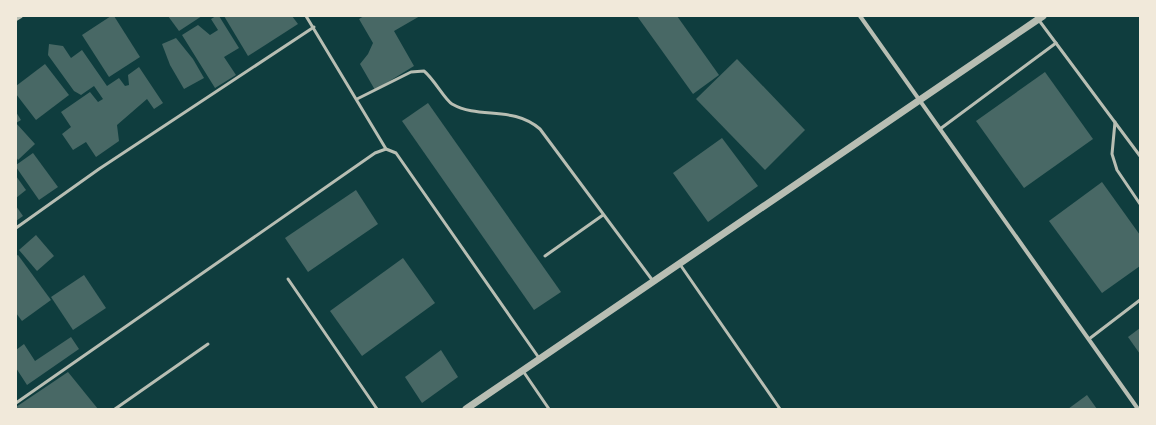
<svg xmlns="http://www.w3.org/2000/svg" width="1156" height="425" font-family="'DejaVu Sans',sans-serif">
<rect width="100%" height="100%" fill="#0f3d3e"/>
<!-- building -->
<g fill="#486865">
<polygon points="111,16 114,16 140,57 109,77 82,35"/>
<polygon points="168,16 202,16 179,31"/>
<polygon points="216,16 219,16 239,48 224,57 236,75 215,88 182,35 198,25 210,35 218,30 211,19"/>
<polygon points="224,16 292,16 298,24 248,56"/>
<polygon points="364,16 420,16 394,31 414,66 375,90 360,64 368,54 373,43 359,19"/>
<polygon points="637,16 677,16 719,75 693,94"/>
<polygon points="176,38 193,59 204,78 184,89 170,65 162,44"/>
<polygon points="49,44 63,46 71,58 82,50 107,86 119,78 125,86 129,85 128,75 139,67 163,103 154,109 147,99 117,125 119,141 96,157 86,142 73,150 62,134 71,127 61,112 90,92 98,102 103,99 94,86 81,95 74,91 48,55"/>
<polygon points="737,59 805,130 765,170 696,99"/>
<polygon points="45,64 69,95 36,120 16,94 16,86"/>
<polygon points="1045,72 1093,139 1024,188 976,121"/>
<polygon points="428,103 561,292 534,310 402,121"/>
<polygon points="16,112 21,120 16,123 35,144 18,160 16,157"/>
<polygon points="722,138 758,186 708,222 673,173"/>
<polygon points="33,153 58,187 39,200 16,167 16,165"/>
<polygon points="16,176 26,190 16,198"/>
<polygon points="1102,182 1140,235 1140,266 1102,293 1049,221"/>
<polygon points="356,190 378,224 308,272 285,238"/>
<polygon points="16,206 23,216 16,221"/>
<polygon points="36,235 54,256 37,271 19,250"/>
<polygon points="18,255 51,300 22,321 16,313 16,256"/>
<polygon points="403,258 435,303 362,356 330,311"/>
<polygon points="84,275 106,308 73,330 51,297"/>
<polygon points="1140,328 1140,354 1128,337"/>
<polygon points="71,337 79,349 27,385 16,368 16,350 24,344 35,361"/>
<polygon points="441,350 458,377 422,403 405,377"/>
<polygon points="68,372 98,409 16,409 16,407"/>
<polygon points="1087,395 1097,409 1068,409"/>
</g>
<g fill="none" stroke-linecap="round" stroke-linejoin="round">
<!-- service -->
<g stroke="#b8beb3" stroke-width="3">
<polyline points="306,16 386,149 396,153 539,358"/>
<polyline points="1038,19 1140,156"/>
<path d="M 357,99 L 411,72 L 424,71 C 434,79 445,100 452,104 C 480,120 512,105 540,129 L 653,281"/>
<polyline points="1115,122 1112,154 1117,170 1140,204"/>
<polyline points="940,129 1056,43"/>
<polyline points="16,228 99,169 314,27"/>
<polyline points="545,256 603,215"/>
<polyline points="679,263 780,409"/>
<polyline points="288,279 377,409"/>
<polyline points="1089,339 1140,300"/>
<polyline points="523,371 549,409"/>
<polyline points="16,403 375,153 386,149"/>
<polyline points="115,409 208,344"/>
</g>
<!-- minor -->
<g stroke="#b8beb3" stroke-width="4">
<polyline points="860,16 1138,409"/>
<polyline points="16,19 21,16"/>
</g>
<!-- tertiary -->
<polyline stroke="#b8beb3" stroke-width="7" points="466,409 1043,16"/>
</g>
<!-- border -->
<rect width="1156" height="425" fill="none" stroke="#f1e9da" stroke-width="34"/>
</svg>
